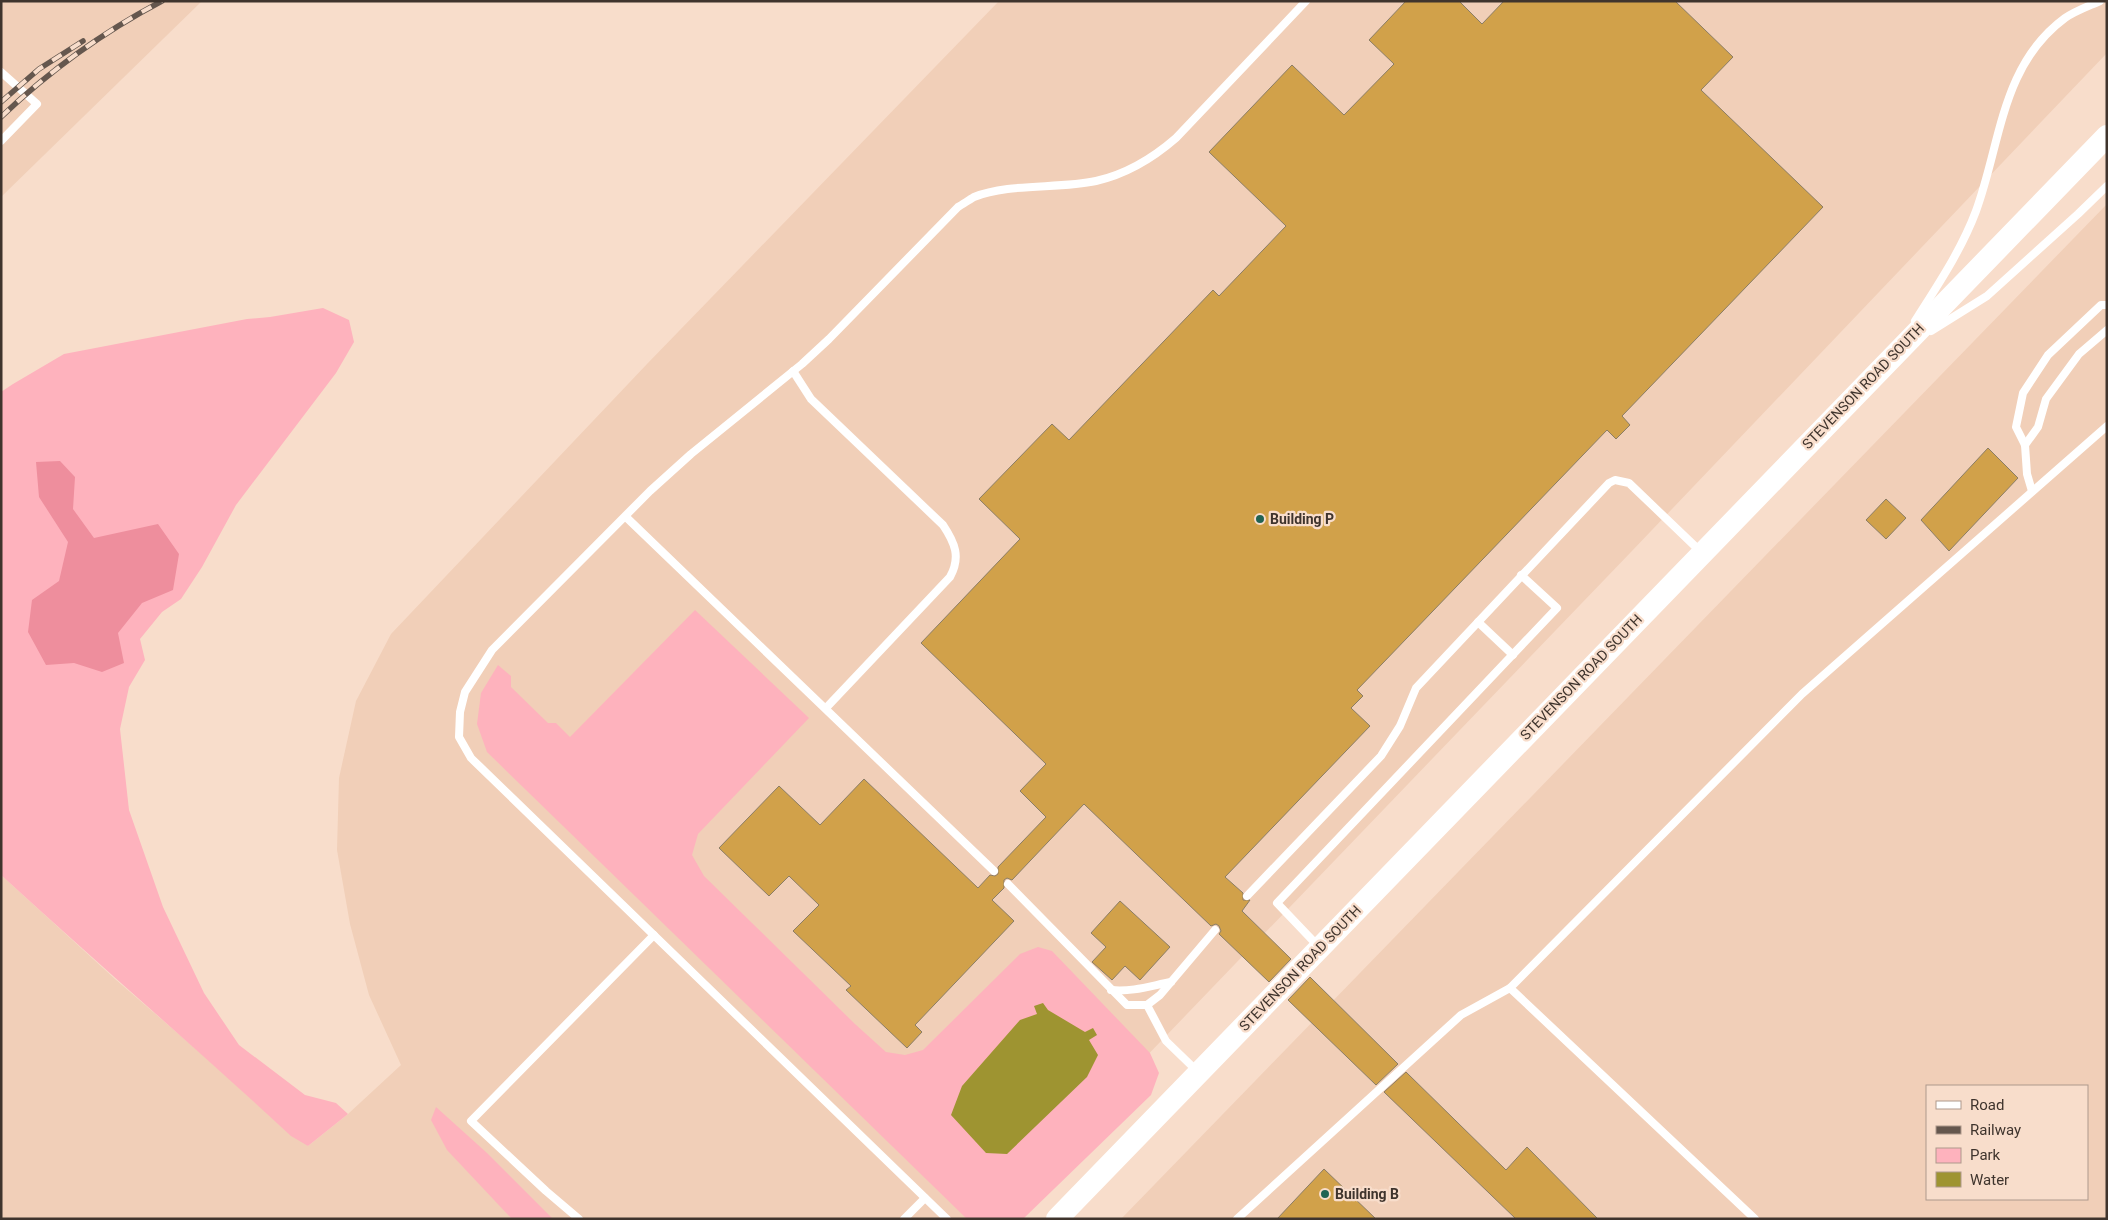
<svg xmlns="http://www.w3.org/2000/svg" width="2108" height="1220" font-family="Roboto,sans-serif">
<rect width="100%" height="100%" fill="#f8ddcb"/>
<!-- built -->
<g fill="#f1cfb8" fill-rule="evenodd">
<polygon points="1,1 202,1 1,197"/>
<polygon points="999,1 2107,1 2107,53 1631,552 990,1219 1,1219 1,875 115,979 308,1146 348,1114 401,1065 369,995 350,924 337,850 339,778 356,701 391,634 647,364"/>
<path d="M 2107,204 L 2107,1219 L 1121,1219 ZM 1927,1086 L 2087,1086 L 2087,1199 L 1927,1199 Z"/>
</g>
<!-- green -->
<g fill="#feb2bd">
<path d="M 323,308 L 349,320 L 354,342 L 336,373 L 236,505 L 202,567 L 181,599 L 162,612 L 140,639 L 145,660 L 129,687 L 120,729 L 129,810 L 163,907 L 204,993 L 239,1045 L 305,1095 L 336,1103 L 348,1114 L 308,1146 L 291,1136 C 196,1048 97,963 1,875 L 1,392 L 13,384 L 64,354 L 247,319 L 270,317 Z"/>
<polygon points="695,610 809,718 698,834 692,855 704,876 855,1024 886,1052 905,1055 923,1050 1020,954 1038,947 1052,951 1150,1053 1159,1073 1151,1095 1023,1219 967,1219 487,752 477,724 481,693 498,665 511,676 511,687 548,723 556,723 570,737"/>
<polygon points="436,1107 487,1153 553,1219 512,1219 447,1150 431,1120"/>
</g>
<!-- forest -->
<polygon fill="#ee8e9d" points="60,461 75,477 73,509 94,538 158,524 179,554 173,590 142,603 118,633 124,663 102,672 74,663 46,665 28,632 32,600 59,581 68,542 39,497 36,462"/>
<!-- water -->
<polygon fill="#9e9431" points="1043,1003 1048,1010 1085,1032 1093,1028 1097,1035 1089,1040 1098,1055 1087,1077 1007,1154 986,1153 951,1115 962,1086 1020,1020 1037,1014 1034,1006"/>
<!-- building -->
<g fill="#d1a14a" stroke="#8b7d65">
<polygon points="1406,1 1459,1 1482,24 1504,1 1675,1 1733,57 1701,90 1823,207 1622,416 1630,425 1616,439 1607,430 1357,690 1363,696 1351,708 1370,726 1225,877 1243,893 1243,900 1250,900 1242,911 1291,959 1269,982 1219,934 1221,931 1219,926 1216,924 1211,926 1084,804 1012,880 1007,878 1004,880 1004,888 992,900 1014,921 915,1025 922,1032 907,1048 846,990 851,986 793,931 819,905 789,876 769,896 719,848 779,786 820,825 864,779 978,888 990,875 995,876 998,874 998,867 1046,817 1020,791 1046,764 921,643 1020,539 979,499 1052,424 1069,440 1213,290 1219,296 1286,226 1209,152 1292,65 1344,115 1394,64 1369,40"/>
<polygon points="1988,448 2018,478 1949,551 1921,520"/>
<polygon points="1886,499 1906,518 1886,539 1866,520"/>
<polygon points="1120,901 1170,947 1140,980 1125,966 1112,980 1092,962 1106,947 1091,933"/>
<polygon points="1310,977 1398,1064 1376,1085 1288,1000"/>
<polygon points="1406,1072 1506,1170 1527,1147 1598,1219 1516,1219 1384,1092"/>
<polygon points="1324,1169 1376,1219 1277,1219"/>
</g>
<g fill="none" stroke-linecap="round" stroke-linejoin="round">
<!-- service -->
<g stroke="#fff" stroke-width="8">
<polyline points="1,72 37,104 1,141"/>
<path d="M 1915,321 C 1937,286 1961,251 1976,211 C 2001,143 2001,65 2065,18 C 2075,11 2089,6 2100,1"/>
<polyline points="1931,331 1987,296 2078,214 2107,186"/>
<path d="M 793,371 L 811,399 L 943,525 C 955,543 961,557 950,577 L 826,708"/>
<polyline points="2025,445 2038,427 2046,399 2079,354 2107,330"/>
<polyline points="2032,491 2027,474 2025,445 2016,427 2023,393 2048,355 2101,305 2107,305"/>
<polyline points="626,517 994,871"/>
<polyline points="1478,622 1513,655"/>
<polyline points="1008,884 1127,1005 1147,1005 1160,995 1215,930"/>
<polyline points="1247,896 1381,756 1400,726 1416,688 1609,483 1615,480 1629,483 1700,551"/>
<polyline points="1318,946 1277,903 1557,608 1521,575"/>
<path d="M 1111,990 C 1133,992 1150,986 1171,982"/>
<polyline points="1147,1005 1166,1041 1197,1071"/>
<polyline points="579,1219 546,1191 471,1121 654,935"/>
<polyline points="904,1219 925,1198"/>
<path d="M 947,1219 L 471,758 L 459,737 L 460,712 L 465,692 L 492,650 L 650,491 L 691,454 L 802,364 L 829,339 L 958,207 C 963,204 969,200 974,197 C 1008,183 1059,189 1096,181 C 1127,174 1153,158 1176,138 L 1306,1"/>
<polyline points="1237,1219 1461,1015 1510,988"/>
<polyline points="1755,1219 1510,988 1802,694 2107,426"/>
</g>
<!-- secondary -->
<polyline stroke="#fff" stroke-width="22" points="1057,1219 2107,136"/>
<!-- rail casing -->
<g stroke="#65574e" stroke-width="5.5">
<g id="rail">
<polyline points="1,102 39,69 83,41"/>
<path d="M 1,117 C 49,71 103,32 162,1"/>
</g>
</g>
<!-- rail -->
<use href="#rail" stroke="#f8ddcb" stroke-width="4" stroke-dasharray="11" stroke-linecap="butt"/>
</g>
<!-- markers -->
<g fill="#216353" stroke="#f8ddcb" stroke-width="2">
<circle cx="1260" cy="519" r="5"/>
<circle cx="1325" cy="1194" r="5"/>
</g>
<g text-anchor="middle" stroke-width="4.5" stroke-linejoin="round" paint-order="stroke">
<!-- street labels -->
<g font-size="14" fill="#3f342d" stroke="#f8ddcb">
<text transform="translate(1863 386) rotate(-46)" y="5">STEVENSON ROAD SOUTH</text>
<text transform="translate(1581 677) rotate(-46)" y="5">STEVENSON ROAD SOUTH</text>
<text transform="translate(1300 968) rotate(-46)" y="5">STEVENSON ROAD SOUTH</text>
</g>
<!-- poi labels -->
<g font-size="14" font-weight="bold" fill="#3f342d" stroke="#f8ddcb" text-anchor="start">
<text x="1270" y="524">Building P</text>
<text x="1335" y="1199">Building B</text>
</g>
</g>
<!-- border -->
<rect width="2108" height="1220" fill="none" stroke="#3f342d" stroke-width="5"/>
<!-- legend -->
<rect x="1926" y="1085" width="162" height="115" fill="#f8ddcb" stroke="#ae998c"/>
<rect x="1936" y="1101" width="25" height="8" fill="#ffffff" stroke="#ae998c"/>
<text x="1970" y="1110" font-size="15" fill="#3f342d">Road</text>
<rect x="1936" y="1126" width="25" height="8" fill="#65574e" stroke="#ae998c"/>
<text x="1970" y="1135" font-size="15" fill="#3f342d">Railway</text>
<rect x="1936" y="1148" width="25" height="15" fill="#feb2bd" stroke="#ae998c"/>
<text x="1970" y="1160" font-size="15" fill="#3f342d">Park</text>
<rect x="1936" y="1172" width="25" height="15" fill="#9e9431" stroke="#ae998c"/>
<text x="1970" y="1185" font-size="15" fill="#3f342d">Water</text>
</svg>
